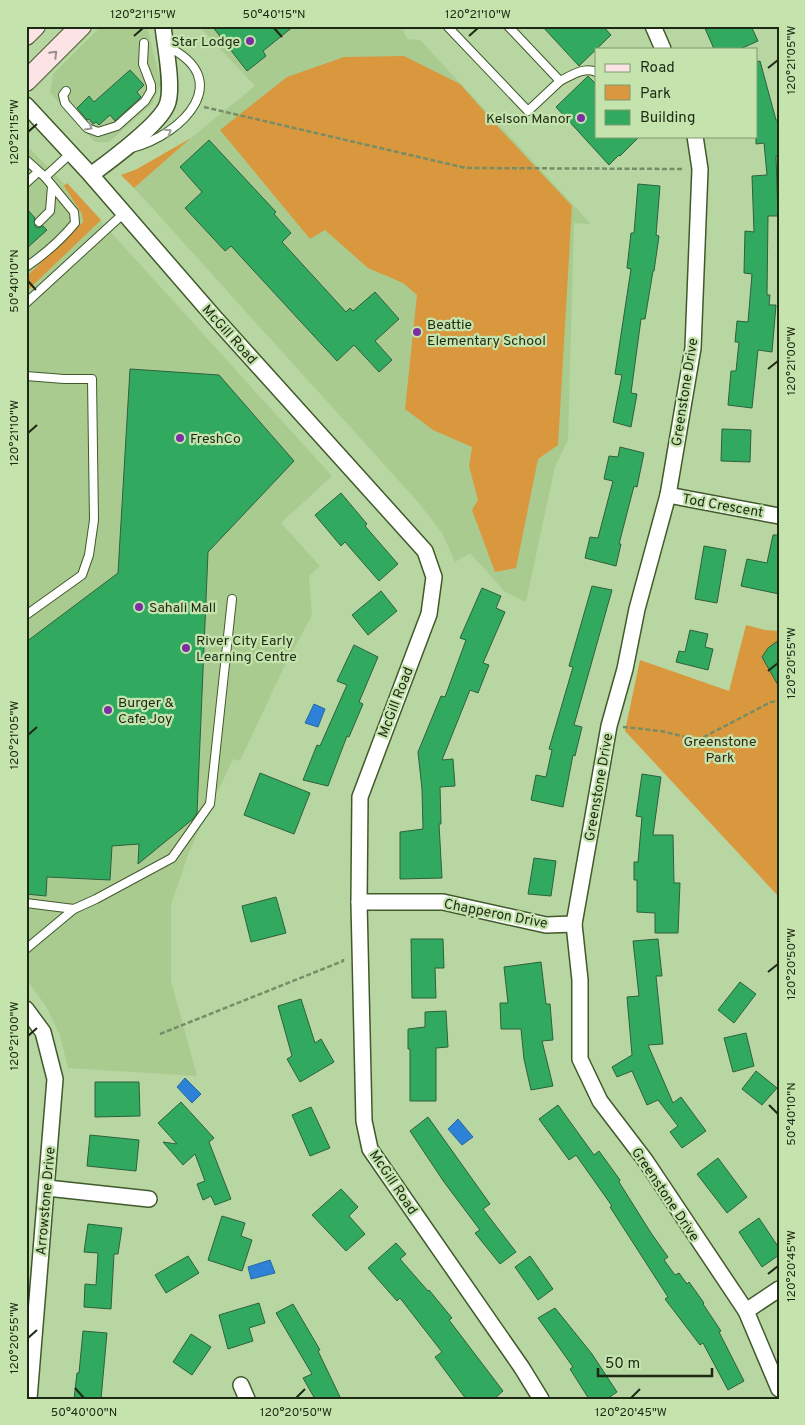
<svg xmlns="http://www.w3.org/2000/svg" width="805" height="1425" font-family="Overpass,sans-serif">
<rect width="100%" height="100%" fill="#b8d6a1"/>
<!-- built -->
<g fill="#aacb90">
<polygon points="101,26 147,26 161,84 152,104 109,142 95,142 50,93 53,74"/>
<polygon points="199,26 402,26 407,39 420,40 591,224 574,223 568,440 555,467 526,602 505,592 470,553 455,562 442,533 418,502 134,188 191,138 255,86"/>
<polygon points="26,145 99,219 332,476 281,523 320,566 309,576 312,615 284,667 240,761 233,759 189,852 171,905 171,981 197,1076 68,1068 60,1036 46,1006 26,979"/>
</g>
<!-- green -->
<g fill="#d9983e">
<polygon points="404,56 460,84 499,128 572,206 558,445 538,459 516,568 495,572 472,510 478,500 469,466 472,447 433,430 405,409 417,295 403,283 368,268 325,230 310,239 220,130 287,77 344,57"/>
<polygon points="191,138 134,188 121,175 137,169"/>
<polygon points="67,183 101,220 26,292 26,277 83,222 82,214 64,186"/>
<polygon points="746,625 765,630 779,631 779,897 625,731 640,660 729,691"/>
</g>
<!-- water -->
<g fill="#2d82d8" stroke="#28679d">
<polygon points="314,704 325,709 318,727 305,723"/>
<polygon points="185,1078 201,1094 192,1103 177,1087"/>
<polygon points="458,1119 473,1137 462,1145 448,1129"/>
<polygon points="270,1260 275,1273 251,1279 248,1267"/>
</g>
<!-- building -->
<g fill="#31aa60" stroke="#2e603e">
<polygon points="212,26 294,26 263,51 266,56 247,71"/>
<polygon points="542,26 603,26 611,35 579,66"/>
<polygon points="704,26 751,26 758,41 740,49 714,49"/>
<polygon points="760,61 776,120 779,120 779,156 776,156 778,216 768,216 767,295 770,295 769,305 776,305 772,352 758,350 752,408 728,405 731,371 736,371 739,342 735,342 737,321 748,322 752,274 744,273 745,231 754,232 752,176 767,175 764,143 756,144 756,62"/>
<polygon points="130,70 144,85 137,92 141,97 115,121 110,115 99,125 96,122 93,124 89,119 87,120 77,108 89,96 94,102"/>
<polygon points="588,76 596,84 596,136 640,136 620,156 619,155 609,165 556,107"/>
<polygon points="209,140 276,212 274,214 291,233 282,242 346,312 350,308 353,311 375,292 399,319 375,341 392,360 379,372 354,345 337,361 231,246 225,251 185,208 202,192 180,167"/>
<polygon points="638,184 660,186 656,235 659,236 654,271 653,271 645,319 641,319 631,393 637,394 631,427 613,422 622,375 615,374 631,269 627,268 631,233 634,233"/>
<polygon points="26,208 35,218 34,221 35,226 38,228 43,226 47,230 26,249"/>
<polygon points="130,369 219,375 294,461 208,552 197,813 193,819 138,864 139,844 112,846 110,880 47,877 46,896 26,894 26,642 118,573"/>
<polygon points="722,429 751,430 750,462 721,461"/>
<polygon points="620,447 644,453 637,487 634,486 619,544 621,544 616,566 585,558 590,537 598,538 613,481 604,479 609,456 618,457"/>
<polygon points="341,493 367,524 365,526 398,564 379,581 345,542 341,546 315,515"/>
<polygon points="773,535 779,535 779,594 741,586 747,559 767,563"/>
<polygon points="704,546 726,550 717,603 695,599"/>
<polygon points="592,586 612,590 574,725 582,727 575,756 573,755 563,807 531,800 536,775 546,777 552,750 549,749 573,667 569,666"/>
<polygon points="482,588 501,596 496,608 505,612 483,663 489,665 478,693 470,690 442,760 453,759 455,786 440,787 441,824 439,824 442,878 400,879 400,832 423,829 422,789 418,752 441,696 445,697 466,640 460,638"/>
<polygon points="381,591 397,611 368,635 352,615"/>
<polygon points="690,630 708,634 705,647 713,649 708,670 676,662 679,651 685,652"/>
<polygon points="779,640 779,687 762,657 768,648"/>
<polygon points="354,645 378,657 359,702 363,704 349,737 347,736 328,786 303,780 317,745 320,746 347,685 337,681"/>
<polygon points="260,773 310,793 294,834 244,815"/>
<polygon points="642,774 661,777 653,835 673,835 674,883 680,883 678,933 655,933 655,913 637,912 637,880 634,880 634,862 638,862 642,817 636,816"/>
<polygon points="534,858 556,861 551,896 528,894"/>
<polygon points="276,897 286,933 251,942 242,906"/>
<polygon points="411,939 443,939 444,968 435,968 436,998 412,998"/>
<polygon points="658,939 662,976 656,976 663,1044 648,1045 673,1103 681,1097 706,1131 682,1148 670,1132 678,1126 658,1100 647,1105 632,1071 617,1077 612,1067 632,1055 627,997 639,996 633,941"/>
<polygon points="541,962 546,1004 550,1004 553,1040 542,1041 553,1086 531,1090 524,1059 521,1029 501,1029 500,1003 508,1003 504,967"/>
<polygon points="740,982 756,994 734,1023 718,1010"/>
<polygon points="301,999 315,1043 321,1039 334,1062 300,1082 287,1059 292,1056 278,1006"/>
<polygon points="446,1011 448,1047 436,1048 436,1101 410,1101 410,1049 408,1049 408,1029 425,1027 425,1012"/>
<polygon points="746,1033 754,1066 733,1072 724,1038"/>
<polygon points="756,1071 777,1088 762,1105 742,1089"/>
<polygon points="95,1082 139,1082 140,1116 95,1117"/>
<polygon points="181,1102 214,1138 209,1142 231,1199 215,1205 211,1196 203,1200 197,1184 205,1181 195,1154 183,1165 163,1142 177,1144 158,1123"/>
<polygon points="558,1105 594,1155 599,1151 620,1180 619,1182 651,1233 668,1257 664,1260 675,1275 679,1273 687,1284 689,1282 704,1303 703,1304 721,1331 719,1332 744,1381 728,1390 703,1343 700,1345 665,1299 668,1297 610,1207 612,1206 576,1155 569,1160 539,1119"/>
<polygon points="311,1107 330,1148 310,1156 292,1115"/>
<polygon points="428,1117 490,1204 483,1209 516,1252 500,1264 475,1233 480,1230 444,1182 410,1131"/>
<polygon points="90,1135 139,1140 136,1171 87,1166"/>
<polygon points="718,1158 747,1197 727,1213 697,1174"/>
<polygon points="341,1189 358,1207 349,1216 365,1234 346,1251 312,1215"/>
<polygon points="222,1216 245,1223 241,1236 252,1240 242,1271 208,1260"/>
<polygon points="759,1218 779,1248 779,1255 762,1267 739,1232"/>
<polygon points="88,1224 122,1228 118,1254 114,1254 111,1309 84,1307 85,1284 96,1285 98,1253 84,1252"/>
<polygon points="396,1243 406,1254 400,1259 428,1291 429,1290 452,1318 449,1320 503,1391 494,1399 466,1399 435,1357 442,1352 400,1298 397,1301 368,1268"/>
<polygon points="188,1256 199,1273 166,1293 155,1275"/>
<polygon points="530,1256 553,1289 538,1300 515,1267"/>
<polygon points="259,1303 265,1323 249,1328 253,1341 228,1349 219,1315"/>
<polygon points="293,1304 320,1350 318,1351 341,1399 315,1399 303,1378 312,1374 276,1313"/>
<polygon points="555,1308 592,1354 617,1392 607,1399 589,1399 570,1369 573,1367 538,1318"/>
<polygon points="83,1331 107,1333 101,1399 74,1399 77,1373 79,1373"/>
<polygon points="191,1334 211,1347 192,1375 173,1362"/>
</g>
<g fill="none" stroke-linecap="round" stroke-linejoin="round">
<!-- service casing -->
<g stroke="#415a2b" stroke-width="10">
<g id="service">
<path d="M 508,26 L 560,81 C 570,76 585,66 596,72"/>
<polyline points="448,27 528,111 560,81"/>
<polyline points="66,91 63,95 65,103 87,128 98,132 117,126 145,101 151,91 151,85 143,64 144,43"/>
<path d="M 132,148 C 184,134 236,79 166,46"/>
<polyline points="26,160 45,177 71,153"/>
<polyline points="26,183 38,172"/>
<polyline points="39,222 50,211 52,186"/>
<path d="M 26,267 C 45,254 61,240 75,223 L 74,212 L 45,177"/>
<polyline points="26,303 123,214"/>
<polyline points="26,376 64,379 92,379 94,520 89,555 82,575 26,615"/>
<polyline points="26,903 74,909 96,899 172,858 210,804 232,599"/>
<polyline points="26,949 74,909"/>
</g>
</g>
<!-- minor casing -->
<g stroke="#415a2b" stroke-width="18">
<g id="minor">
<polyline points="653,26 663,49"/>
<polyline points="26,105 91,175 215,318 425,551 434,577 429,614 360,797 359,902 364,1121 370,1149 522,1368 541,1399"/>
<polyline points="695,136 700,169 693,348 668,495 637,609 625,669 609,726 574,924 580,980 580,1059 600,1101 645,1160 746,1311 779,1389"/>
<path d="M 91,175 C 109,161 163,123 168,102 C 173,84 165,46 163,26"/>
<polyline points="668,495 779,516"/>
<polyline points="359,902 443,902 546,925 574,924"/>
<polyline points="26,1009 43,1032 55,1079 29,1399"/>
<polyline points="47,1188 149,1199"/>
<polyline points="746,1311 779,1289"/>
<polyline points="241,1385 247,1399"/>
</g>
</g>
<!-- secondary casing -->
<g stroke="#415a2b" stroke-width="22">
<g id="secondary">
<polyline points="26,35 35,26"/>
<polyline points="26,81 81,26"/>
</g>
</g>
<!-- path -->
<g stroke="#778d66" stroke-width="2.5" stroke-dasharray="5 2.5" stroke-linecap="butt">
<polyline points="204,107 466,168 684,169"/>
<polyline points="623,727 661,731 698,740 771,702 779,701"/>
<polyline points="160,1034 343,961 343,959"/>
</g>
<!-- service -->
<use href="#service" stroke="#fff" stroke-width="8"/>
<!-- minor -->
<use href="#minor" stroke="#fff" stroke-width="15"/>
<!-- secondary -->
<use href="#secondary" stroke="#fbe3e6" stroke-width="20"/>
</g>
<!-- one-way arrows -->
<defs><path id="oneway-chevron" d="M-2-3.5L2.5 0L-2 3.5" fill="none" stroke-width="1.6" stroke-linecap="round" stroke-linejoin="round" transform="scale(1.25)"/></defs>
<use stroke="#988f88" href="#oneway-chevron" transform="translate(54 54) rotate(-45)"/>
<g stroke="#9a9f95">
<use href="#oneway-chevron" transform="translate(89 127) rotate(31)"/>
<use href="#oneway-chevron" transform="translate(168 132) rotate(-32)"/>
</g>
<!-- ticks -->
<path fill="none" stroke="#1e2914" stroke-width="2" d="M 274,28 L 282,37M 134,36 L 143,28M 469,36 L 478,28M 768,68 L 778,60M 28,132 L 37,124M 28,281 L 36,290M 768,369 L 778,361M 28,433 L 37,425M 768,671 L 778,663M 28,735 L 37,727M 768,972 L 778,964M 28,1036 L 37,1028M 769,1105 L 778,1114M 768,1274 L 778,1266M 28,1338 L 37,1330M 75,1388 L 84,1398M 296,1398 L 305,1389M 631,1398 L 640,1389"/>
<!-- markers -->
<g fill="#7b2fa1" stroke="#c4e3ad" stroke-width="2">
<circle cx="250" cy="41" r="5"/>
<circle cx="581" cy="118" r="5"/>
<circle cx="417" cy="332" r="5"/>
<circle cx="180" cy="438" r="5"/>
<circle cx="139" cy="607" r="5"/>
<circle cx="186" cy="648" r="5"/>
<circle cx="108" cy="710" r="5"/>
</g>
<g text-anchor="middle" stroke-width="4.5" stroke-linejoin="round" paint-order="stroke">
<!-- poi labels -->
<g font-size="14" fill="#1e2914" stroke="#c4e3ad" text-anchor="start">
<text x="240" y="46" text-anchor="end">Star Lodge</text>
<text x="571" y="123" text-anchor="end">Kelson Manor</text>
<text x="427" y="329">Beattie<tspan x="427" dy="16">Elementary School</tspan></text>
<text x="190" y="443">FreshCo</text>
<text x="149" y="612">Sahali Mall</text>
<text x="196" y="645">River City Early<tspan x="196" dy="16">Learning Centre</tspan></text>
<text x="118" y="707">Burger &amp;<tspan x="118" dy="16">Cafe Joy</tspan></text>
</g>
<!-- street labels -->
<g font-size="14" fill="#1e2914" stroke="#c4e3ad">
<text transform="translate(230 334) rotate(48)" y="5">McGill Road</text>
<text transform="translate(684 392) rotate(-81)" y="5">Greenstone Drive</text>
<text transform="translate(723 505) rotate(10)" y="5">Tod Crescent</text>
<text transform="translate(395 702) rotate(-69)" y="5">McGill Road</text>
<text transform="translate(598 787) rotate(-80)" y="5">Greenstone Drive</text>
<text transform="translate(496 913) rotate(11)" y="5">Chapperon Drive</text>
<text transform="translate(394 1182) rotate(56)" y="5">McGill Road</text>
<text transform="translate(666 1194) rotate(56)" y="5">Greenstone Drive</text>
<text transform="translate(45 1201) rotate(-85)" y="5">Arrowstone Drive</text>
</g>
<!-- park labels -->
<g font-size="14" fill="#362816" stroke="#c4e3ad">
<text x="720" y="746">Greenstone<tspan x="720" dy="16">Park</tspan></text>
</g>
</g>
<!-- border -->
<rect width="805" height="1425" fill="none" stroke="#c4e3ad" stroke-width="55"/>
<!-- legend -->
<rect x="595" y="48" width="162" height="90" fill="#c4e3ad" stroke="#829970"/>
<rect x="605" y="64" width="25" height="8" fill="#fbe3e6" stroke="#829970"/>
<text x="640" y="72" font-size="15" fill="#1e2914">Road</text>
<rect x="605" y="85" width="25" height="15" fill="#d9983e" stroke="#829970"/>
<text x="640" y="98" font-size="15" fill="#1e2914">Park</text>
<rect x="605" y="110" width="25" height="15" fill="#31aa60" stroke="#829970"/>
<text x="640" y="122" font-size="15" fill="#1e2914">Building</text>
<!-- scale -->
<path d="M598 1368v8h114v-8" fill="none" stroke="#1e2914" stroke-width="2.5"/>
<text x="605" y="1368" font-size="15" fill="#1e2914" stroke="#c4e3ad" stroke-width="4" paint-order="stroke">50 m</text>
<rect x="28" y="28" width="750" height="1370" fill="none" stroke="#1e2914" stroke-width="2"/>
<g font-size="12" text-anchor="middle" fill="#1e2914">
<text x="143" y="18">120°21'15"W</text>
<text x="274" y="18">50°40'15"N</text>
<text x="478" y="18">120°21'10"W</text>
<text transform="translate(791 60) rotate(-90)" y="4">120°21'05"W</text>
<text transform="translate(14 132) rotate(-90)" y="4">120°21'15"W</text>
<text transform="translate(14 281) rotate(-90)" y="4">50°40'10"N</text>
<text transform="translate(791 361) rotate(-90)" y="4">120°21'00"W</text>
<text transform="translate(14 433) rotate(-90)" y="4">120°21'10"W</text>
<text transform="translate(791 663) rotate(-90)" y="4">120°20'55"W</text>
<text transform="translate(14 735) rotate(-90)" y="4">120°21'05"W</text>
<text transform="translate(791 964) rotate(-90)" y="4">120°20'50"W</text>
<text transform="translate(14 1036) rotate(-90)" y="4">120°21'00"W</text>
<text transform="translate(791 1114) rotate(-90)" y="4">50°40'10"N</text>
<text transform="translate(791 1266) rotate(-90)" y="4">120°20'45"W</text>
<text transform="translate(14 1338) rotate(-90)" y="4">120°20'55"W</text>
<text x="84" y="1416">50°40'00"N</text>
<text x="296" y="1416">120°20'50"W</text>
<text x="631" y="1416">120°20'45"W</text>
</g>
</svg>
